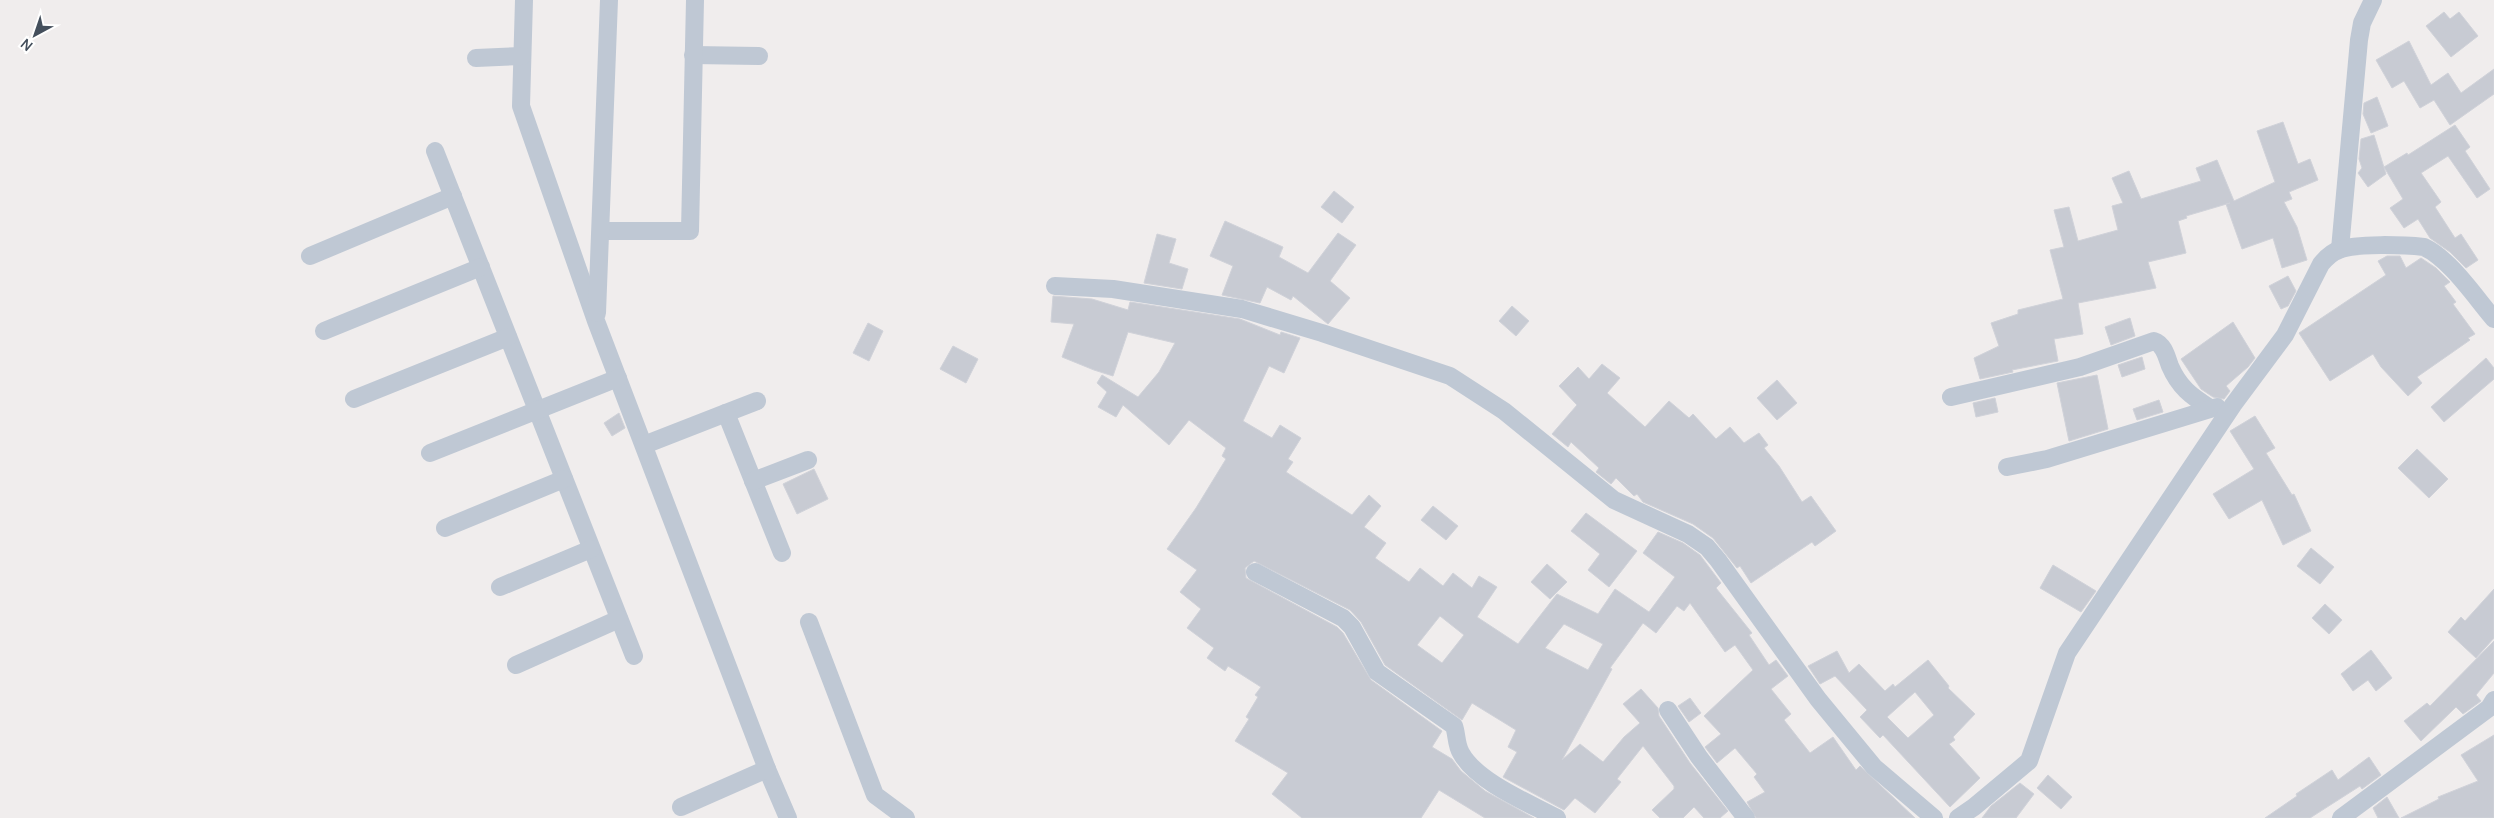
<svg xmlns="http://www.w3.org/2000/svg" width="2494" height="818" font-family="Manrope,sans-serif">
<rect width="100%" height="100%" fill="#f0eded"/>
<!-- building -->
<g fill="#c8cbd3" stroke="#d0d2d9" fill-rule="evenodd">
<polygon points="2444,12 2450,19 2459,12 2478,36 2451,57 2426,26"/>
<polygon points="2409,41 2431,85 2448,73 2461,93 2494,69 2494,94 2450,125 2434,100 2420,108 2404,81 2392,88 2376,60"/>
<polygon points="2377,97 2388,126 2371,133 2363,114 2364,103"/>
<polygon points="2283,122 2298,164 2310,159 2318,180 2289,192 2292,199 2284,202 2297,227 2307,260 2282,268 2273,238 2242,249 2226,204 2230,203 2186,216 2187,218 2178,221 2186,253 2148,262 2156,288 2078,303 2083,334 2054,339 2058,361 2012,370 2013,372 1980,379 1974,358 1999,346 1991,323 2018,314 2018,310 2063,299 2050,250 2064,247 2054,210 2069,207 2078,241 2118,230 2112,206 2123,203 2112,178 2129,171 2141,199 2201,181 2196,168 2217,160 2234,201 2275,182 2257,131"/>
<polygon points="2455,125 2470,147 2465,151 2490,189 2477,198 2448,156 2421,173 2441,202 2435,207 2455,238 2461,234 2478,260 2466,268 2450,252 2430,238 2418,219 2404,228 2390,208 2403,199 2384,167 2407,153 2408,155"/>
<polygon points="2374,135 2386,174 2368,187 2358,173 2362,168 2359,159 2361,139"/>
<polygon points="1334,191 1354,207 1342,223 1321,207"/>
<polygon points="1225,221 1283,247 1279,257 1308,273 1338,233 1356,245 1330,281 1350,298 1328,324 1293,296 1291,300 1267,287 1260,303 1222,295 1233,266 1210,256"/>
<polygon points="1157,234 1176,239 1169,263 1188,269 1182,289 1144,283"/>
<polygon points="2387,256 2400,256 2406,268 2421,258 2436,268 2450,282 2444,286 2456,302 2453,304 2475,334 2468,338 2470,340 2417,377 2422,383 2408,396 2381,367 2373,354 2330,381 2299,333 2386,275 2378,261"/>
<polygon points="2288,276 2296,291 2288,306 2281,309 2269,286"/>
<path d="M 1053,296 L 1092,299 L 1128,310 L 1130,302 L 1240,319 L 1280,335 L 1281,332 L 1300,338 L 1284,373 L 1269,366 L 1243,421 L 1272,438 L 1280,425 L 1301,438 L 1288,459 L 1293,462 L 1286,472 L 1352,515 L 1369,495 L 1381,506 L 1364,527 L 1386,543 L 1375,558 L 1409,582 L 1420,568 L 1443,586 L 1453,573 L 1472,588 L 1479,576 L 1497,587 L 1477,617 L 1518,644 L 1557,594 L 1598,614 L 1615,589 L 1649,612 L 1675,577 L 1643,553 L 1658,532 L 1683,543 L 1700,555 L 1721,583 L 1716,588 L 1752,633 L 1749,635 L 1769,665 L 1776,660 L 1788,676 L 1771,689 L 1791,714 L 1784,720 L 1810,753 L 1833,737 L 1856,770 L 1860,766 L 1915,818 L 1756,818 L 1747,802 L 1765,792 L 1754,777 L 1757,774 L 1735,748 L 1717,763 L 1705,747 L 1721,734 L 1704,716 L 1753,670 L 1735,645 L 1725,652 L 1690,603 L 1684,611 L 1677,606 L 1656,633 L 1643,623 L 1610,668 L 1612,669 L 1562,760 L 1580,744 L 1603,762 L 1624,737 L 1640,723 L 1623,704 L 1641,689 L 1658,708 L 1659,716 L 1690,763 L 1728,811 L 1720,818 L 1704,818 L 1694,807 L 1683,818 L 1660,818 L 1652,810 L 1674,789 L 1674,786 L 1643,746 L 1617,779 L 1621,782 L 1595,813 L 1575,798 L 1564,810 L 1503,777 L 1517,752 L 1508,747 L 1516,730 L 1472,703 L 1462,720 L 1385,665 L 1361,622 L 1350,610 L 1254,561 L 1245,568 L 1246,578 L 1337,627 L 1343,633 L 1371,680 L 1442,731 L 1432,747 L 1452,759 L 1461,771 L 1485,791 L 1534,818 L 1485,818 L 1439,790 L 1421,818 L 1302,818 L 1272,794 L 1288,773 L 1235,741 L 1249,719 L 1246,717 L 1258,697 L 1255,695 L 1261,687 L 1228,666 L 1225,671 L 1207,658 L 1214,648 L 1187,628 L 1201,609 L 1180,592 L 1197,570 L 1167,549 L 1196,508 L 1226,459 L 1222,456 L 1226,448 L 1189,420 L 1169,445 L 1123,405 L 1116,417 L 1098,407 L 1107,392 L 1097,383 L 1102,375 L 1138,397 L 1159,372 L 1175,343 L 1128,332 L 1113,376 L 1094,370 L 1062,357 L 1074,324 L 1051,322 ZM 1440,616 L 1464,635 L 1442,663 L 1417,645 ZM 1564,624 L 1603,644 L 1588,670 L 1545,648 Z"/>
<polygon points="1512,306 1529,321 1516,336 1499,321"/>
<polygon points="2130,318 2135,336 2111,345 2105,327"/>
<polygon points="2233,322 2255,358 2248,367 2226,386 2230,391 2224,399 2213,397 2201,389 2181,359"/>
<polygon points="868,323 883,331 869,361 853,353"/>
<polygon points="953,346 978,359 966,383 940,369"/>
<polygon points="2142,357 2145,369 2122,377 2118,365"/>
<polygon points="2486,358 2494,368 2494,379 2444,422 2431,407"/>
<polygon points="1602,364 1620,378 1607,393 1645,427 1669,401 1689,418 1693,414 1716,439 1730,427 1744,443 1759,433 1768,445 1764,448 1779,466 1802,502 1811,496 1836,531 1815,546 1812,542 1751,583 1740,566 1737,568 1713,538 1693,524 1643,502 1637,494 1634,496 1616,478 1611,484 1596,472 1599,468 1571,442 1568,447 1552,434 1577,405 1559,386 1578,367 1589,379"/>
<polygon points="2097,375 2108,429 2069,441 2057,383"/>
<polygon points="1777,380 1797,403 1777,420 1757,398"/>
<polygon points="1995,398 1998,412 1976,417 1973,403"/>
<polygon points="2159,400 2163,412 2137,420 2133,409"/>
<polygon points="619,413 625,428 612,436 604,423"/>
<polygon points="2255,416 2275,448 2266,453 2292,495 2294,494 2311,531 2283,545 2262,500 2229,519 2213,494 2254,469 2230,431"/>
<polygon points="2417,449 2448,479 2429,498 2398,468"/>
<polygon points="814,469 828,499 797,514 783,484"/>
<polygon points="1433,506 1458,526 1446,540 1421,520"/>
<polygon points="1586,513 1637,551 1609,587 1588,570 1600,554 1571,531"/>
<polygon points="2311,548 2334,567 2320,584 2297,566"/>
<polygon points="1547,564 1567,582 1550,599 1531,582"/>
<polygon points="2053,565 2096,591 2081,612 2040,588"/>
<polygon points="2494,589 2494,638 2476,658 2448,632 2461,617 2465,621"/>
<polygon points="2325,604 2342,620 2329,634 2312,618"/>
<polygon points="2494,641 2494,673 2476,695 2481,701 2463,714 2456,707 2421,741 2404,721 2427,703 2430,706"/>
<polygon points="2371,650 2392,678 2376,691 2368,680 2353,691 2341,674"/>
<path d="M 1837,651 L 1849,673 L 1859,664 L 1885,691 L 1893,684 L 1895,687 L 1928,660 L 1949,686 L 1948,688 L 1975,714 L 1953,737 L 1955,740 L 1949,744 L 1980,778 L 1950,807 L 1883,735 L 1880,738 L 1860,717 L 1867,710 L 1835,676 L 1820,684 L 1808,666 ZM 1915,692 L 1934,715 L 1908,738 L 1887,717 Z"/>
<polygon points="1690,698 1701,713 1689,722 1678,706"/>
<polygon points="2494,735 2494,818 2401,818 2439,799 2438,797 2478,781 2461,755"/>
<polygon points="2369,757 2381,775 2362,789 2360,786 2310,818 2265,818 2297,796 2296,794 2332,770 2338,780"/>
<polygon points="2048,775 2072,797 2061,809 2037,788"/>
<polygon points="2020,783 2034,794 2016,818 1982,818 1991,806"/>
<polygon points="2387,797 2399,818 2378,818 2373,808"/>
</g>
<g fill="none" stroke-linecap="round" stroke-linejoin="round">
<!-- street -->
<g stroke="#bfc8d4" stroke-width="18">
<polyline points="524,0 521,106 596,321 767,769 788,818"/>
<polyline points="693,55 759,56"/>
<polyline points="476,58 522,56"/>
<polyline points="435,151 634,656"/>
<polyline points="601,231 690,231 695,0"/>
<polyline points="2340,249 2359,40 2362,23 2373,0"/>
<polyline points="310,256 453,196"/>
<polyline points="1055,286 1113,289 1242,309 1322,333 1450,376 1504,411 1614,500 1688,534 1707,547 1718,560 1818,699 1874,767 1934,818"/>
<polyline points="597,313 609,0"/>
<polyline points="324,331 481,267"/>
<path d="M 1951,397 L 2080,367 L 2154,341 C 2164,344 2167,358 2170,366 C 2179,387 2191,396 2210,408"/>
<polyline points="354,399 508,337"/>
<polyline points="726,413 757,401"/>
<polyline points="644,445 726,413 782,553"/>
<polyline points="430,453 618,378"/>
<polyline points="2007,467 2047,459 2217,407"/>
<polyline points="753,481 808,460"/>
<polyline points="445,528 564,479"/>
<path d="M 1255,572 L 1343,618 L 1352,627 L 1377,672 L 1454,726 C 1457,734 1456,745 1461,753 C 1477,782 1529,803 1557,818"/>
<polyline points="500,587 591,549"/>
<polyline points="809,622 875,795 906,818"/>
<polyline points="516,665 619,619"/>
<polyline points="1668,710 1699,757 1746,818"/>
<polyline points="681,807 767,769"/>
<path d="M 1958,818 L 1974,807 L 2029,761 L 2067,653 L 2233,405 L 2285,335 L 2321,264 C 2326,258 2332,252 2339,250 C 2356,243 2405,245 2424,247 C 2450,259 2475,297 2494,319"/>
<polyline points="2341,818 2489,708 2494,700"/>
</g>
</g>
<!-- north arrow -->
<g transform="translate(35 35) rotate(220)" stroke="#ffffff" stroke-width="4" paint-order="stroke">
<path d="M0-4L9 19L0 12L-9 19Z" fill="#444f5c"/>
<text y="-8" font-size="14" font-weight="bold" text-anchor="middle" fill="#444f5c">N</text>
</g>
</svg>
